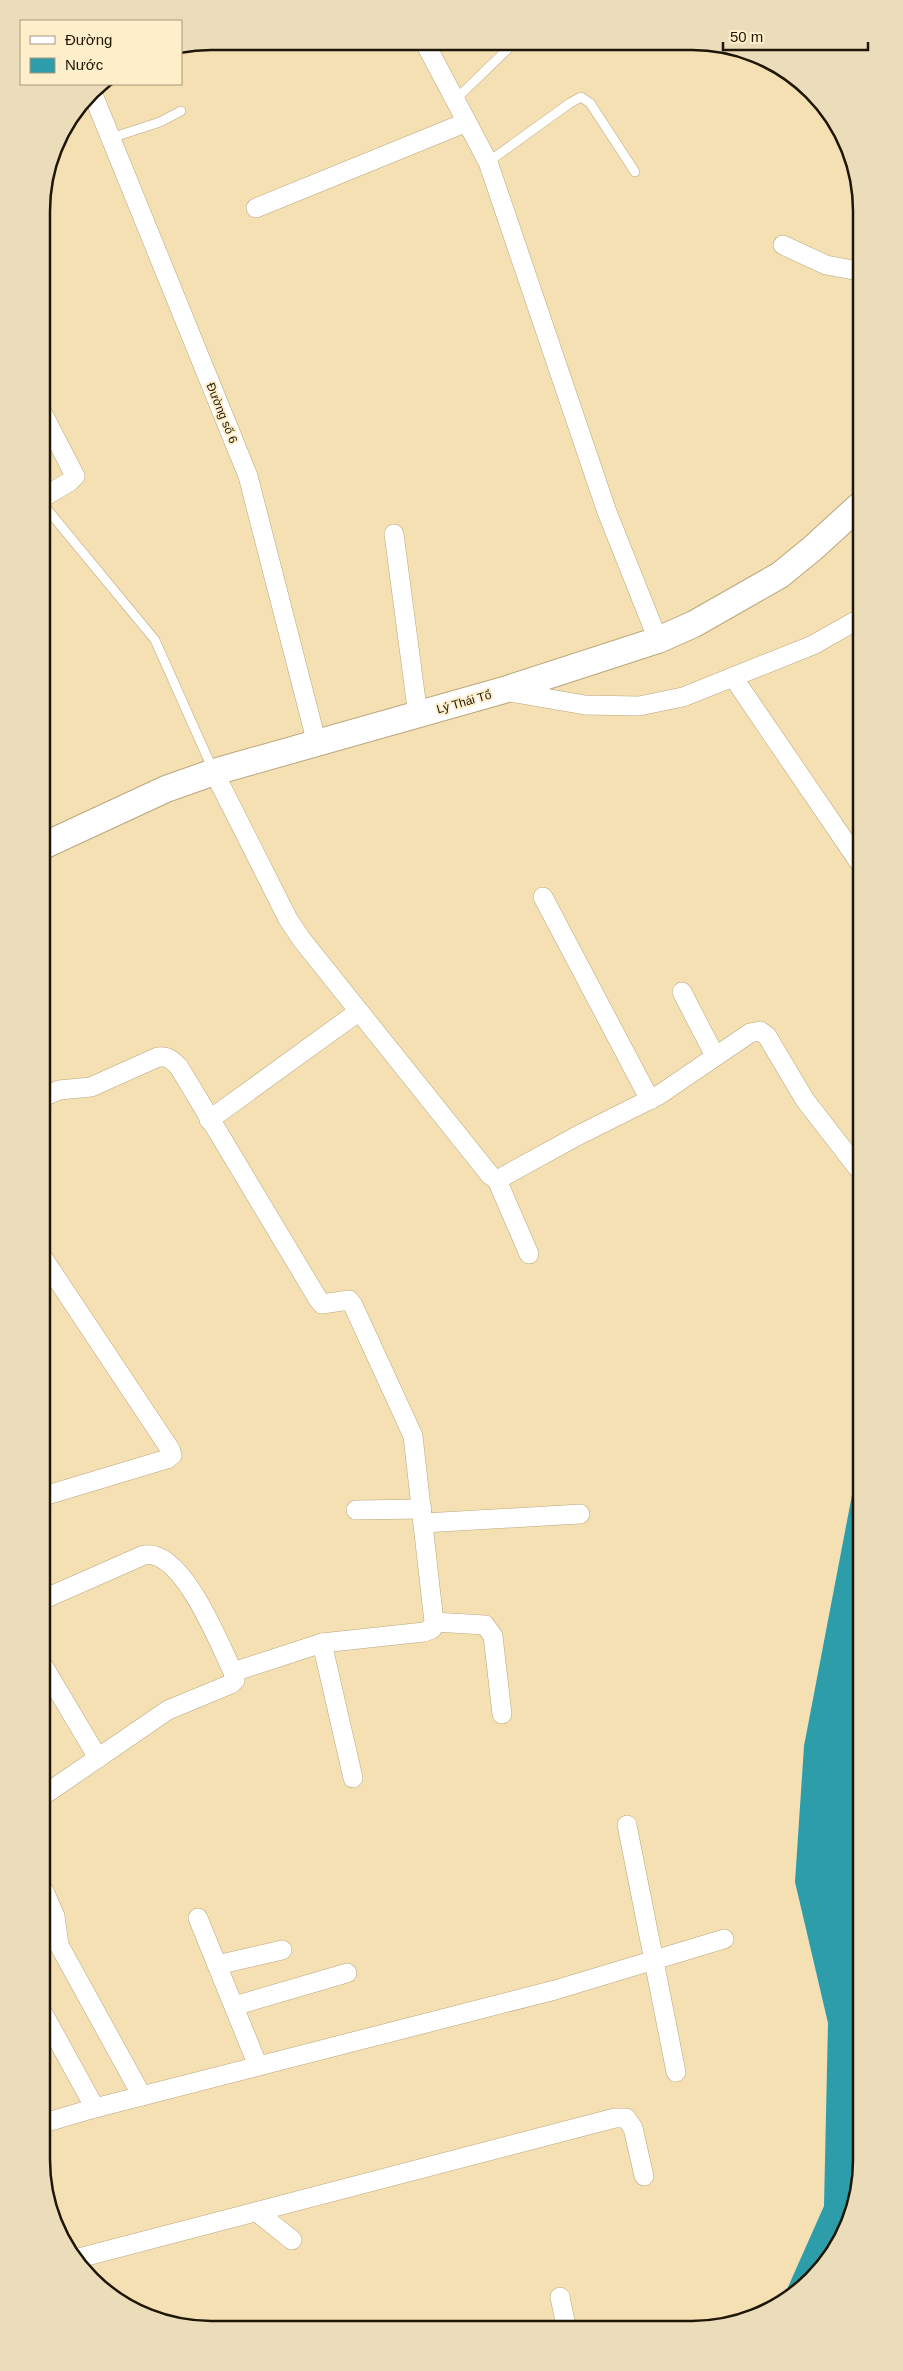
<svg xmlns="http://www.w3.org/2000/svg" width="903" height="2371" font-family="Arial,sans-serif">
<rect width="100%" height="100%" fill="#f4e0b3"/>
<!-- water -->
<polygon fill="#2e9daa" points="860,1453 861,2171 849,2225 820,2272 780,2305 824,2206 828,2023 795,1882 804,1746"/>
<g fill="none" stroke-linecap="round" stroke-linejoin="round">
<!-- service casing -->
<g stroke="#b9a67b" stroke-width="10">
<g id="service">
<polyline points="455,100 514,43"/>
<polyline points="111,138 160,122 181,111"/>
<polyline points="488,162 570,103 581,97 590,103 635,172"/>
<polyline points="42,503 155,640 213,770"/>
</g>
</g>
<!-- minor casing -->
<g stroke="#b9a67b" stroke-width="20">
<g id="minor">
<polyline points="425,43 488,162 607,512 658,640"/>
<polyline points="92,92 248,476 317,744"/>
<polyline points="256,208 467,122"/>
<polyline points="783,245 826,265 859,271"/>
<polyline points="42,412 75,476 69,482 42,498"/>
<polyline points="394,534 418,716"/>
<polyline points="733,677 859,862"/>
<polyline points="505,691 585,705 639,706 683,697 813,645 859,619"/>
<polyline points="214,772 288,919 302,940 490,1175 497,1180 529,1254"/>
<polyline points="543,897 650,1100"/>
<polyline points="682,992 715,1056"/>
<path d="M 43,1097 L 59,1090 L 91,1087 L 158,1057 C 168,1056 172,1060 179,1067 L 318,1299 L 322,1304 L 349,1300 L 353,1305 L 413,1436 L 434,1622 L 432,1629 L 424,1632 L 322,1643 L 233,1672"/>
<polyline points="209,1120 358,1012"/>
<polyline points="497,1180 577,1136 659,1095 750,1033 760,1031 767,1036 805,1100 860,1171"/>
<polyline points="43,1258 170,1449 172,1455 167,1459 44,1496"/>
<polyline points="356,1510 422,1509"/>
<polyline points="424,1523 580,1514"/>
<path d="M 44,1599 L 144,1555 C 182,1548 219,1643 233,1672 L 235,1680 L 231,1684 L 168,1710 L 44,1795"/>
<polyline points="434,1622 485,1625 493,1636 502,1714"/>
<polyline points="322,1643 353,1778"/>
<polyline points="44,1667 98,1758"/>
<polyline points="627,1825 676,2072"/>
<polyline points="44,1891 55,1916 59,1945 142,2096"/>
<polyline points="198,1918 258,2066"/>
<polyline points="217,1965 282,1950"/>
<polyline points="234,2006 347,1973"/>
<polyline points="44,2015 95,2108"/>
<polyline points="44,2123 95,2108 555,1990 724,1939"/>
<polyline points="257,2212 292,2240"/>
<polyline points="75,2259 615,2118 626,2118 633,2128 644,2176"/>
<polyline points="560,2297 566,2326"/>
</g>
</g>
<!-- secondary casing -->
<g stroke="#b9a67b" stroke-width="28">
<polyline id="secondary" points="43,846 166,789 214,772 504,690 658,640 694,624 780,575 813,548 859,506"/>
</g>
<!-- service -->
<use href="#service" stroke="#fff" stroke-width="9"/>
<!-- minor -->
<use href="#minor" stroke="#fff" stroke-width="19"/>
<!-- secondary -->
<use href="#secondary" stroke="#fff" stroke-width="26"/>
</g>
<g text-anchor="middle" stroke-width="4" stroke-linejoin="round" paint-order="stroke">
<!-- street labels -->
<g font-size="12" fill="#1e1606" stroke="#feeeca">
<text transform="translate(222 413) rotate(68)" y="4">Đường số 6</text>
<text transform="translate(464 702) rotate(-16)" y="4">Lý Thái Tổ</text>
</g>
</g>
<!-- crop -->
<path d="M0 0H903V2371H0ZM211 50H692A161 161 0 0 1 853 211V2160A161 161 0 0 1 692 2321H211A161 161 0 0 1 50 2160V211A161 161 0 0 1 211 50Z" fill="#ecddba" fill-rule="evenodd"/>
<path fill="none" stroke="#1e1606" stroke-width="2.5" d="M211 50H692A161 161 0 0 1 853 211V2160A161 161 0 0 1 692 2321H211A161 161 0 0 1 50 2160V211A161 161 0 0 1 211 50Z"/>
<!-- legend -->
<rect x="20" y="20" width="162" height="65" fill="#feeeca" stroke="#a4987c"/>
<rect x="30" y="36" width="25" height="8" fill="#ffffff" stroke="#a4987c"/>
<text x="65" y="45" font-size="15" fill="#1e1606">Đường</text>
<rect x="30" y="58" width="25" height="15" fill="#2e9daa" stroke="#a4987c"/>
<text x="65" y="70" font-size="15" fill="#1e1606">Nước</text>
<!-- scale -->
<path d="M723 42v8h145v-8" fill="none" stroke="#1e1606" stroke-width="2.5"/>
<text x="730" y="42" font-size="15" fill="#1e1606" stroke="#feeeca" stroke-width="4" paint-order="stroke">50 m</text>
</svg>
